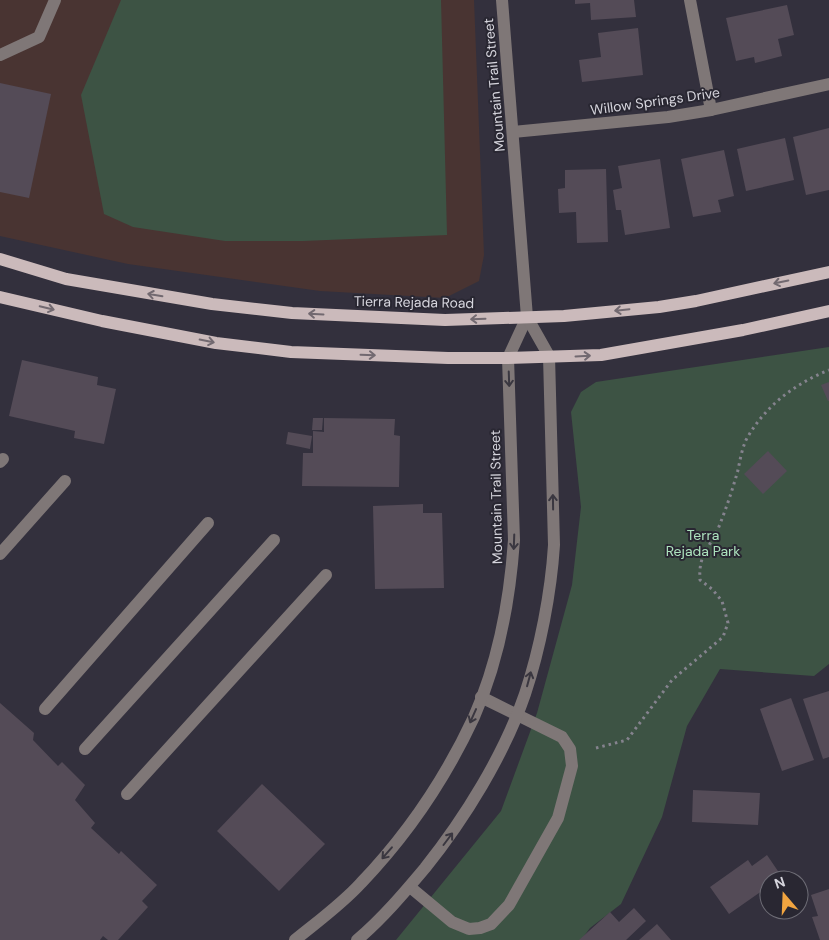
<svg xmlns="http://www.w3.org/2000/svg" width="829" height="940" font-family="'DM Sans',sans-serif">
<rect width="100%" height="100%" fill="#33303d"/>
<!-- education -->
<polygon fill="#493432" points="0,0 474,0 484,255 479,281 445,298 320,291 128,264 0,236"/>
<!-- green -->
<g fill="#3d5344">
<polygon points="121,0 441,0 447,235 303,241 225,241 133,227 104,214 81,95"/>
<polygon points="829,347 829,664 814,676 720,669 687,726 662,817 621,904 590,928 581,940 396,940 501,811 537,713 572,585 581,507 571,412 581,392 596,382"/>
</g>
<!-- building -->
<g fill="#544b57">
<polygon points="575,0 634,0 636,17 591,20 590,3 575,4"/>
<polygon points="787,5 794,35 778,39 782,56 755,63 754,57 736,61 726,18"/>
<polygon points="638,28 643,75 582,82 579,60 601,57 598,33"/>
<polygon points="0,83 51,94 29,198 0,192"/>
<polygon points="829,128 829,190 806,195 793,137"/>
<polygon points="785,138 794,180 746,191 737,149"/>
<polygon points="724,150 734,196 718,200 721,212 693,217 681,159"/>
<polygon points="660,159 670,228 625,235 621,210 616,210 613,190 622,188 618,166"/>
<polygon points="606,169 608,242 577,243 576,212 559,213 558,189 565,188 565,170"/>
<polygon points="22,360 98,377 97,385 116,389 104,444 74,438 75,431 9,416"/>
<polygon points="829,382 829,401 828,401 821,385"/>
<polygon points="313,418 323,418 322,430 312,430"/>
<polygon points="324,418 395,419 394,435 400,436 399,487 302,486 303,453 313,453 313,431 324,432"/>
<polygon points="288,432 312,436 310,449 286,444"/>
<polygon points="768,451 787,471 763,494 744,474"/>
<polygon points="423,504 423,513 442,513 444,588 375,589 373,506"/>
<polygon points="829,691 829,757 823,759 803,699"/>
<polygon points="791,698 814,760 782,771 760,709"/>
<polygon points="0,703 34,733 33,740 58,766 62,762 85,785 75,800 95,823 91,828 119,854 121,851 157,885 142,901 148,907 118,940 108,940 103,936 100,940 0,940"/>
<polygon points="262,784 325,844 279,891 217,831"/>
<polygon points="693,790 760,793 758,825 692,822"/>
<polygon points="767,855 782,877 778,880 769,880 769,886 729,914 710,887 748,860 752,866"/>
<polygon points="829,889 829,940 820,940 812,917 818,916 811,895"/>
<polygon points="634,908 646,921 626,940 579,940 610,912 619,922"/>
<polygon points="657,924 671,940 639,940"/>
</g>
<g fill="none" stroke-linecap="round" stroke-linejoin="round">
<!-- path -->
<path stroke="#85838e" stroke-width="3" stroke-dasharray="2.5 4" stroke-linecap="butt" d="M 596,748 L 627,740 L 672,680 L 723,637 L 728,623 L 722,601 L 712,589 L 700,580 C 698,552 711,548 720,524 C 727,506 733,488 738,470 C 740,460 742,449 746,440 C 764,407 794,384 829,370"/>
<!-- minor -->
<g stroke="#7f7777" stroke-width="12">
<polyline points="690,0 711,110"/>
<polyline points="0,55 39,37 55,0"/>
<polyline points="513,132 668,117 711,110 829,84"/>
<polyline points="0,462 3,459"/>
<polyline points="0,554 65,481"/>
<polyline points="45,709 208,523"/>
<polyline points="85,749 274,540"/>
<polyline points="127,794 326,575"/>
<polyline points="410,887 452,922 469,929 480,928 491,924 509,905 558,818 572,766 570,749 562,737 481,697"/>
<path d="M 295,940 C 317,922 342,904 361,883 C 407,835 446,777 474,717 C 498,663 510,598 514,540 L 508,358 L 527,317"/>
<path d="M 357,940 C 382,919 404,893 425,868 C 465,818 504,755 525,694 C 540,649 551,593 554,545 L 549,356 L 527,317 L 502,0"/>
</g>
<!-- major -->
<g stroke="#cbbabb" stroke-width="12">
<polyline points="0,259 66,279 212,304 292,313 445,320 564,316 659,307 696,301 829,272"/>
<polyline points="0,297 102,321 216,343 291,352 448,358 508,358 601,355 743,330 829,311"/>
</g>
</g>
<!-- one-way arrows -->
<defs><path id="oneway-shaft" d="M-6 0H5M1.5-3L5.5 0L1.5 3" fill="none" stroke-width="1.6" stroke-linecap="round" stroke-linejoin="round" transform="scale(1.25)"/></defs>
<g stroke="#726970">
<use href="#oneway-shaft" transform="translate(781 282) rotate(168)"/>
<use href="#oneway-shaft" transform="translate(155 295) rotate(-171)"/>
<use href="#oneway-shaft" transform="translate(47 308) rotate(13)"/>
<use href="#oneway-shaft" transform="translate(622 310) rotate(174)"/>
<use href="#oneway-shaft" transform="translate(316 314) rotate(-177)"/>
<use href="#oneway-shaft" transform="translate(478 319) rotate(178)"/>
<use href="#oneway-shaft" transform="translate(207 341) rotate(11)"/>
<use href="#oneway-shaft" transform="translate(368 355) rotate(2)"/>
<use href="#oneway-shaft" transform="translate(583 356) rotate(-3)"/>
</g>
<g stroke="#3a3740">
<use href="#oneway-shaft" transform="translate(509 379) rotate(88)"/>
<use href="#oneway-shaft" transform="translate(553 502) rotate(-91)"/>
<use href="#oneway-shaft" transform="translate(514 542) rotate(92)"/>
<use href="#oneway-shaft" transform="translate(529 679) rotate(-75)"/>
<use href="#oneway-shaft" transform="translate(473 716) rotate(114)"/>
<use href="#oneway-shaft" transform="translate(448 839) rotate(-53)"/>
<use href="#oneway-shaft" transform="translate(387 853) rotate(131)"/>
</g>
<g text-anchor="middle" stroke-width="4" stroke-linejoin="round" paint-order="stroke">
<!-- street labels -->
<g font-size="14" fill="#d6d5dd" stroke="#292732">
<text transform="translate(494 85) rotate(-95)" y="5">Mountain Trail Street</text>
<text transform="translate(655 101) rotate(-8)" y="5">Willow Springs Drive</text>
<text transform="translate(414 302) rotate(1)" y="5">Tierra Rejada Road</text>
<text transform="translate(496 497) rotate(-91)" y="5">Mountain Trail Street</text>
</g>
<!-- park labels -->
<g font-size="14" fill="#ade3be" stroke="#292732">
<text x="703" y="540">Terra<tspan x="703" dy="16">Rejada Park</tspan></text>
</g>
</g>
<!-- north arrow -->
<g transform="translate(784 895) rotate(341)"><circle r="24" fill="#292732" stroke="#6e6d76"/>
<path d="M0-4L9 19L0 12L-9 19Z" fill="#f2a540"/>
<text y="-8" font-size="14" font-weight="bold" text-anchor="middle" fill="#d6d5dd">N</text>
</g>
</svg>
